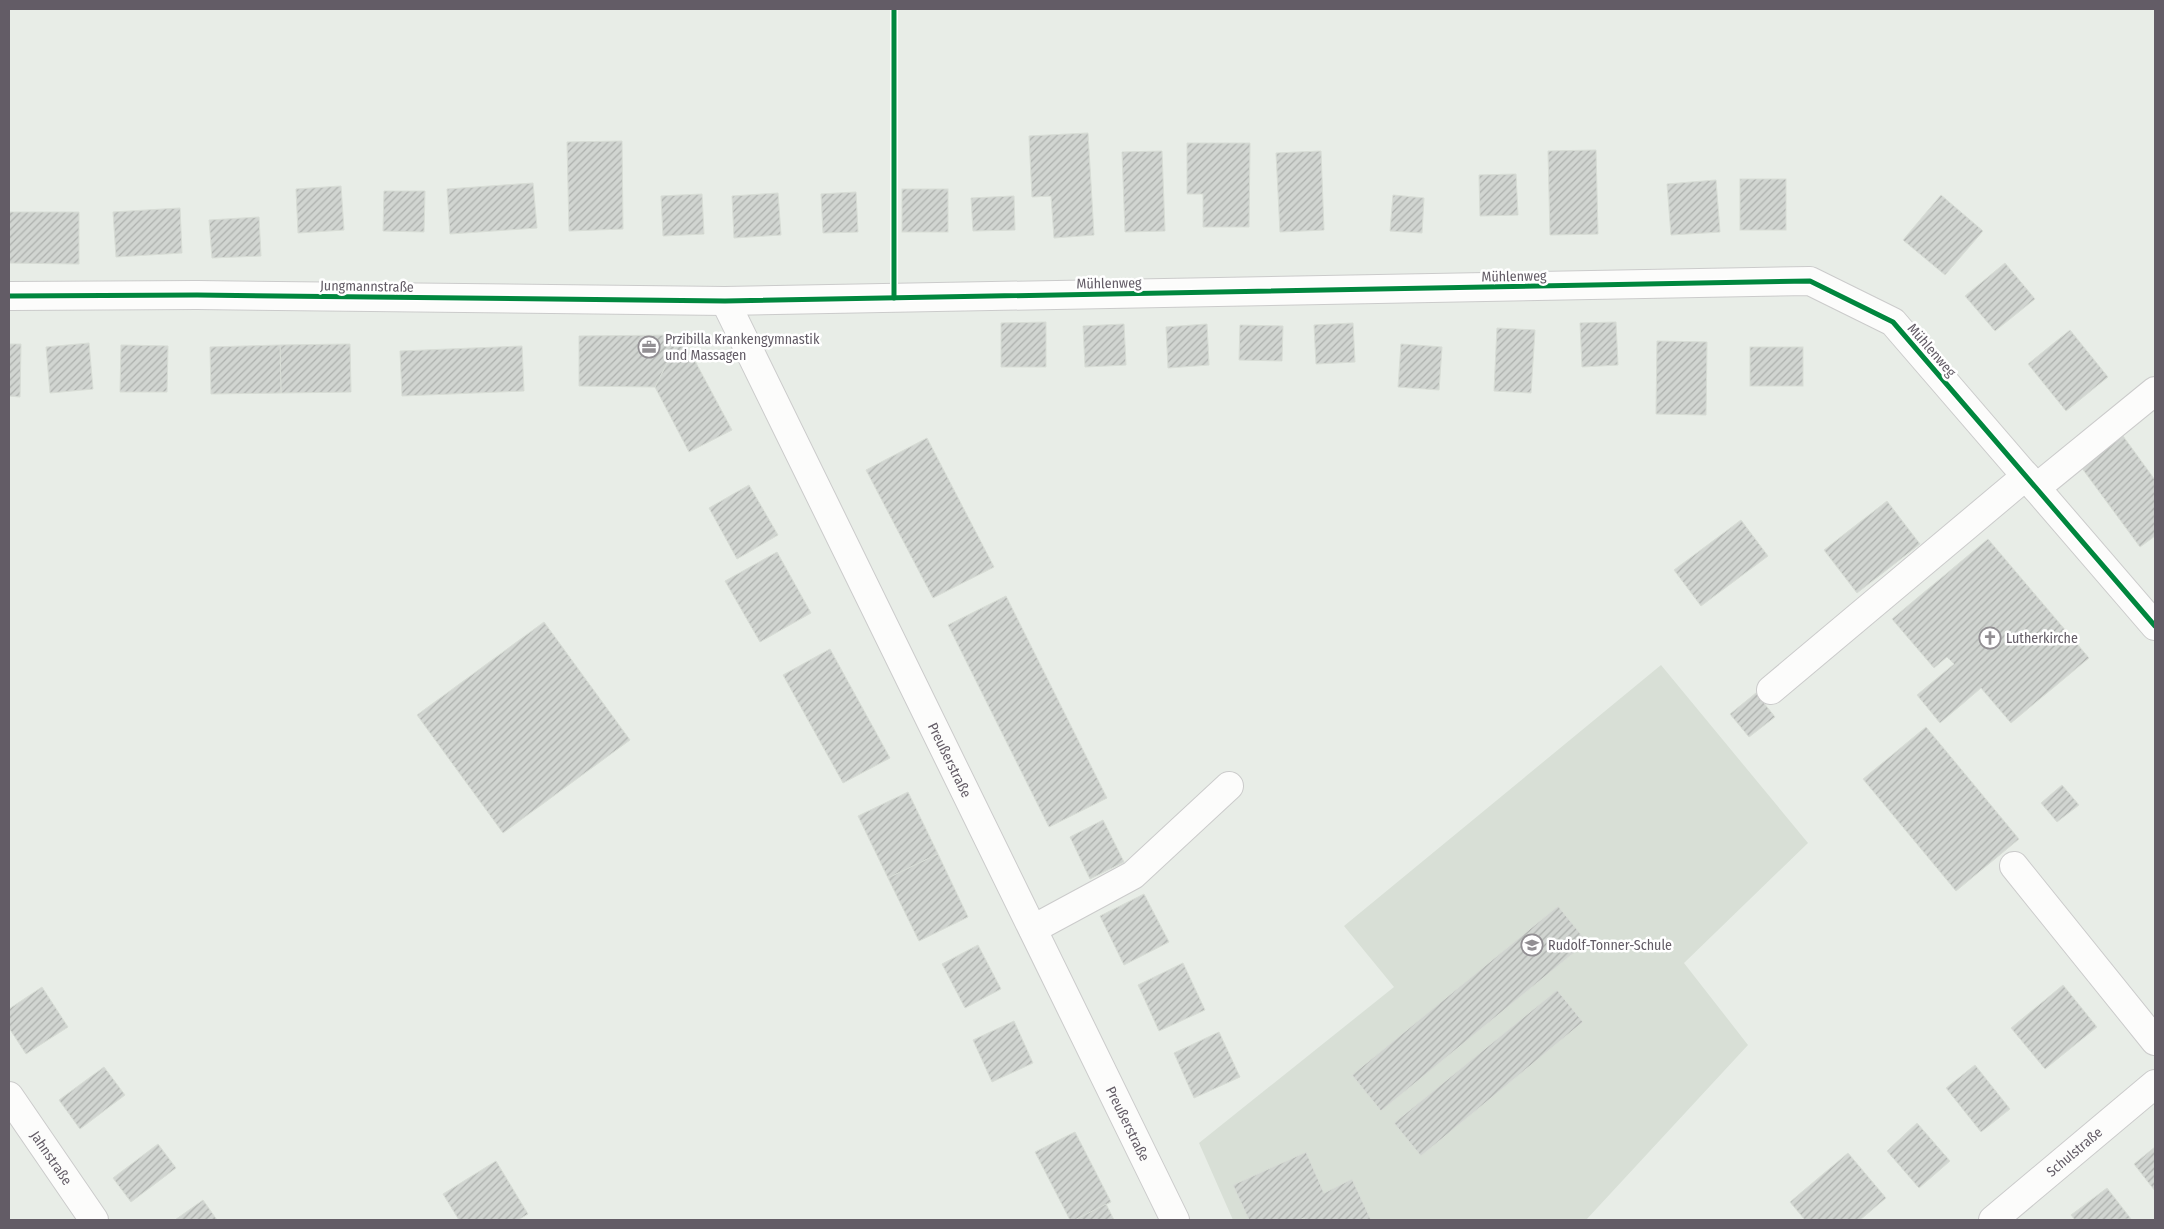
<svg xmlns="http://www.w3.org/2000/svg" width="2164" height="1229" font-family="'Fira Sans Condensed',sans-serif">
<defs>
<pattern id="building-hatch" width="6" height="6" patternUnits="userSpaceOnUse" patternTransform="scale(1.25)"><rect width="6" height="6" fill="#d1d5d1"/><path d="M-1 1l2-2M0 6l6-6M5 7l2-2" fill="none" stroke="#adb0ad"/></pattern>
</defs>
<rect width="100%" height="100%" fill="#e8ede7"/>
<!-- education -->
<polygon fill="#d8dfd6" points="1661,665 1808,843 1684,963 1748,1045 1586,1220 1233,1220 1199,1143 1394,987 1344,926"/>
<!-- building -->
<g fill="url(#building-hatch)" stroke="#d8ddd6">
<polygon points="1088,133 1094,235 1054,238 1051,196 1032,197 1029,136"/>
<polygon points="622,141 623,229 569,231 567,142"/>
<polygon points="1187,143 1250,143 1249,227 1203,227 1203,194 1187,194"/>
<polygon points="1596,150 1598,234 1550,235 1548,151"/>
<polygon points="1162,151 1165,231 1125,232 1122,152"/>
<polygon points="1321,151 1324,230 1280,232 1276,153"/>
<polygon points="1516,174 1518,215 1480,216 1479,175"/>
<rect x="1740" y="179" width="46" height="51"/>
<polygon points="1716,180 1720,232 1671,235 1667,184"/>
<polygon points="533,183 537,228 450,234 447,189"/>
<polygon points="341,186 344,230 298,233 296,189"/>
<rect x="902" y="189" width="46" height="43"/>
<polygon points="384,191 425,191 424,232 383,231"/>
<polygon points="856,192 858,232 823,233 821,194"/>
<polygon points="778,193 781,235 734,238 732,196"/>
<polygon points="702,194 704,234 663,236 661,196"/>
<polygon points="1393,195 1424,198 1422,233 1390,231"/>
<polygon points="1941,195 1983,231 1945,275 1903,240"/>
<polygon points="1014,196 1015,230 973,231 971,198"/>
<polygon points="180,208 182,253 116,257 113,212"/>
<polygon points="9,212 79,212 79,264 9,263"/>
<polygon points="259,217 261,256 212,258 209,220"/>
<polygon points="2005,263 2035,299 1995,331 1965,296"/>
<polygon points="1046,322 1046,367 1001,367 1001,323"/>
<polygon points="1616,322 1618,365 1582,367 1580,323"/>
<polygon points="1353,323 1355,362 1316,364 1314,325"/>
<polygon points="1124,324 1126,365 1085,367 1083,326"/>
<polygon points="1207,324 1209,365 1168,368 1166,327"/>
<polygon points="1240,325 1283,326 1282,361 1239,360"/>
<polygon points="1497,328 1535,330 1531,393 1494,391"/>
<polygon points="2070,330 2108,377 2066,411 2028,364"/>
<polygon points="681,335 732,430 689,452 655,387"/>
<polygon points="681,335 655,387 579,386 579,336"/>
<polygon points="1657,341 1707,342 1706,415 1656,414"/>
<polygon points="89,343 93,389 50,393 46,347"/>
<polygon points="9,344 21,344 20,397 9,396"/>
<polygon points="350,344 351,392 281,393 280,345"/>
<polygon points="1401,344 1442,347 1439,390 1398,387"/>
<polygon points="121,345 168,346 167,392 120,392"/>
<polygon points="280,345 281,393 211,394 210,347"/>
<polygon points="522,346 524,391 402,396 400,351"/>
<rect x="1750" y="347" width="53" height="39"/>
<polygon points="2123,436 2155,480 2155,536 2140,547 2081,467"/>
<polygon points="927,438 994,567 933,598 866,470"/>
<polygon points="749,485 778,535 737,559 709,508"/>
<polygon points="1887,501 1920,544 1857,593 1824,550"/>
<polygon points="1741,520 1768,556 1701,606 1674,570"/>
<polygon points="1988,539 2089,658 2011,723 1981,688 1940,723 1917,695 1954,664 1947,657 1934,668 1892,619"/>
<polygon points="777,552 811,613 760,642 725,581"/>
<polygon points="1006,596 1107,798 1049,827 948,625"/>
<polygon points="544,622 630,740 503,833 417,715"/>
<polygon points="830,649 890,758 843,783 783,675"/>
<polygon points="1756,693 1775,717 1749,737 1730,714"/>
<polygon points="1926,727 2019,839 1956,891 1863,779"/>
<polygon points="2062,785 2079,805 2057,822 2041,803"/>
<polygon points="908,792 938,854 888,878 858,816"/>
<polygon points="1103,820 1124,862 1090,879 1070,837"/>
<polygon points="938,854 968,917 919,941 888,878"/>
<polygon points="1144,894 1169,942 1124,965 1100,916"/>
<polygon points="1558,906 1587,942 1381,1111 1352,1075"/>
<polygon points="978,945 1001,989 965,1008 942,964"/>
<polygon points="1183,963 1205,1010 1159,1031 1138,985"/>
<polygon points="2063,985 2097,1027 2045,1069 2011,1028"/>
<polygon points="42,987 68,1027 26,1054 9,1028 9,1009"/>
<polygon points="1557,990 1583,1022 1421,1156 1394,1123"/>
<polygon points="1014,1021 1033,1063 992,1082 973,1040"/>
<polygon points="1219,1032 1240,1077 1194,1098 1174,1053"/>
<polygon points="1975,1065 2010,1109 1981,1132 1946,1088"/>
<polygon points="104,1067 125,1095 80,1129 59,1100"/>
<polygon points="1917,1123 1950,1161 1919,1188 1887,1151"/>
<polygon points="1075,1132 1111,1202 1075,1220 1070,1220 1035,1152"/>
<polygon points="158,1144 176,1168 131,1202 113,1178"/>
<polygon points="2155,1147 2155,1191 2134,1164"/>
<polygon points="1306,1152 1324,1193 1352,1179 1371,1220 1306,1220 1304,1218 1299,1220 1249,1220 1233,1185"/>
<polygon points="1848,1153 1886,1198 1860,1220 1805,1220 1790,1202"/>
<polygon points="496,1161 528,1214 518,1220 459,1220 443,1194"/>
<polygon points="2107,1188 2131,1219 2075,1220 2071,1215"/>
<polygon points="203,1200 217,1220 175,1220"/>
<polygon points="1106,1204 1114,1220 1075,1220"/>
</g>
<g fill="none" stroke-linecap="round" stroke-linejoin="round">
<!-- minor casing -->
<g stroke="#cbcbcb" stroke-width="30">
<g id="minor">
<polyline points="9,296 197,295 725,301 1810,281 1893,322 2155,626"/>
<path id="s1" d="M 725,301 L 1175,1220"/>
<polyline points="2036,488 2155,391"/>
<polyline points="1771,690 2026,476"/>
<polyline points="2014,866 2155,1041"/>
<polyline points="1033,929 1133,875 1229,786"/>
<path id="s2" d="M 9,1096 L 94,1220"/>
<path id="s3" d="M 1993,1220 L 2155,1084"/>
</g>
</g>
<!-- minor -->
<use href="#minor" stroke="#fcfcfb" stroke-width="28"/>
<!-- cycleway casing -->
<g stroke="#fff" stroke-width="8">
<g id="cycleway">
<polyline points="9,296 197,295 725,301 1810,281 1893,322 2155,626"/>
<polyline points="894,298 894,9"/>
</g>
</g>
<!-- cycleway -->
<use href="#cycleway" stroke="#00873e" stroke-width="5"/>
</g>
<!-- icons -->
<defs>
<g id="office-ring" transform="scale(1.125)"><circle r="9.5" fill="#fff" stroke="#928f93" stroke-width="1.5"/><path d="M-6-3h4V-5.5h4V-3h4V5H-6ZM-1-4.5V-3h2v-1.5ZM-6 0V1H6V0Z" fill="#928f93"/></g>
<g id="church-ring" transform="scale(1.125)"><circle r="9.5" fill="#fff" stroke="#928f93" stroke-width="1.5"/><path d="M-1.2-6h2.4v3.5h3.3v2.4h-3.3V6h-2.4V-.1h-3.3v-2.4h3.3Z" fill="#928f93"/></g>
<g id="school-ring" transform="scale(1.125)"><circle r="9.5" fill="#fff" stroke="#928f93" stroke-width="1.5"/><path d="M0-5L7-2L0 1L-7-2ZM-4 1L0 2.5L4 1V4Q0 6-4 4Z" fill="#928f93"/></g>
</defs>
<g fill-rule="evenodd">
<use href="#office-ring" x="649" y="347"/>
<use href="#church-ring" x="1990" y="638"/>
<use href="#school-ring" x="1532" y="945"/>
</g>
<g text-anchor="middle" stroke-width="5" stroke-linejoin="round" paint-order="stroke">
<!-- street labels -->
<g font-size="14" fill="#635c66" stroke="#fff">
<text transform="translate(1514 276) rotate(-1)" y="5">Mühlenweg</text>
<text transform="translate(1109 283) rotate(-1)" y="5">Mühlenweg</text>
<text transform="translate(367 286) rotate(1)" y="5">Jungmannstraße</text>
<text transform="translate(1932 350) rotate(49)" y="5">Mühlenweg</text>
<text dy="5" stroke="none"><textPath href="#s1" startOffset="511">Preußerstraße</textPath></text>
<text dy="5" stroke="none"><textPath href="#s1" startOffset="916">Preußerstraße</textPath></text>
<text dy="5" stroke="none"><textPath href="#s3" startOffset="106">Schulstraße</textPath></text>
<text dy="5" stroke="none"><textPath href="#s2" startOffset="75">Jahnstraße</textPath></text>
</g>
<!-- poi labels -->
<g font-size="14" fill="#635c66" stroke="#fff" text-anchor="start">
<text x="665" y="344">Przibilla Krankengymnastik<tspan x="665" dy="16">und Massagen</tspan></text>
<text x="2006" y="643">Lutherkirche</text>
<text x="1548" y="950">Rudolf-Tonner-Schule</text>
</g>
</g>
<!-- border -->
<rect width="2164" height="1229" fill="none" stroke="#635c66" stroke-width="20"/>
</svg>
